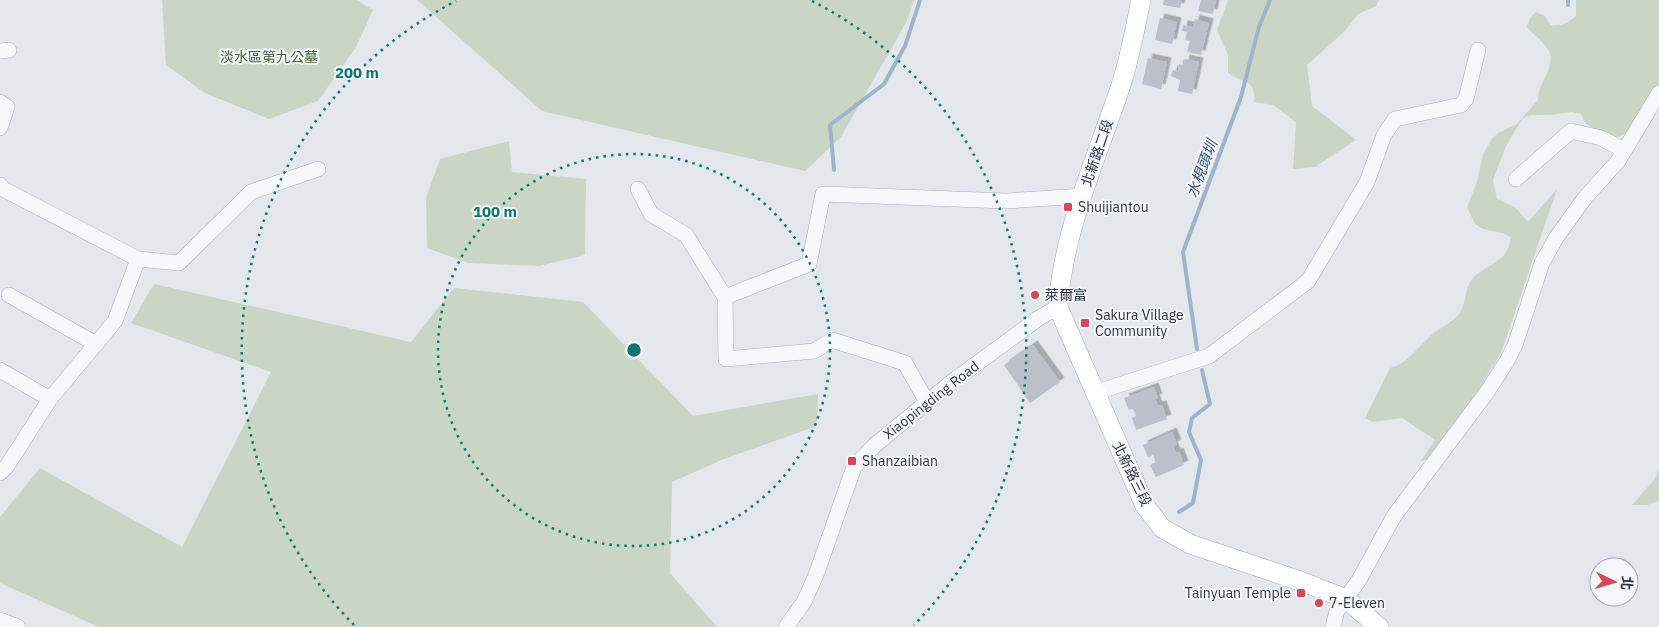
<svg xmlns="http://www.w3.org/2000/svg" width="1659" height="627" font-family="'IBM Plex Sans','Noto Sans TC',sans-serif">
<defs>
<filter id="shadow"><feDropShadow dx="4.5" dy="-4.5" stdDeviation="0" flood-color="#0004"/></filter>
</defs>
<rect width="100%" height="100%" fill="#e4e7ec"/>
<!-- green -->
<g fill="#c9d6c5">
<polygon points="162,0 357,0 373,10 356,47 318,101 269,119 205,93 166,65"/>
<polygon points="417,0 914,0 907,21 841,137 805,171 542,111"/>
<path d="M 1228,0 L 1379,0 L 1376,6 L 1358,14 L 1345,31 L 1307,65 L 1312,106 L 1356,140 L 1315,167 L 1293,169 L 1296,122 L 1273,105 L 1254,102 C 1256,78 1243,84 1228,73 L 1228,55 L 1217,30 Z"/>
<path d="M 1576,0 L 1659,0 L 1659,85 L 1631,132 L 1610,140 L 1585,123 L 1581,114 L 1572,112 L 1549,115 L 1530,115 L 1522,119 L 1506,146 L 1493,180 L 1497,199 L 1515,207 L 1528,222 L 1557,189 L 1501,353 L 1463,416 L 1431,458 L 1421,461 L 1435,440 L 1402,418 L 1373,422 L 1365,418 L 1390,368 C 1410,363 1421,342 1438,330 C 1446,325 1453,321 1459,314 C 1467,303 1464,288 1473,278 C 1487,264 1511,261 1510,237 L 1503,233 L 1483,229 L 1475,224 L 1467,207 L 1477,182 L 1483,154 L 1492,139 L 1498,133 L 1517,124 L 1538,100 C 1537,83 1559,65 1547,48 C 1542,40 1533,35 1527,27 L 1530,18 L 1536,12 L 1545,16 L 1551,25 C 1562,26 1567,24 1576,16 Z"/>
<polygon points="509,141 512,172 586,179 585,255 539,266 468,263 427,248 426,198 440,159"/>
<polygon points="154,284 411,342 454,288 583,302 693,416 818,394 817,426 724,459 672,482 670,573 717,627 99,627 0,583 0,517 40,468 182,547 271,372 131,323"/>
<polygon points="1659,469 1659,501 1647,505 1632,505 1654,480"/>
</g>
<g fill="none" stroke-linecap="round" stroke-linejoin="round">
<!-- stream -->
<g stroke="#9fb4cc" stroke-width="4">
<polyline points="1568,5 1568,0"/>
<polyline points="834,170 830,125 884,84 905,46 920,0"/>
<polyline points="1197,349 1183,252 1241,97 1259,27 1270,0"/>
<polyline points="1179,512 1193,503 1201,460 1189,432 1192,418 1210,404 1202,370"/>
</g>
</g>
<!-- building -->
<g fill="#bbc0ca" filter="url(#shadow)">
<polygon points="1164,0 1182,0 1180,8 1163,5"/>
<polygon points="1201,0 1216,0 1213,14 1198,11"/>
<polygon points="1160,18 1177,22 1172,44 1155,40"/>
<polygon points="1195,19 1209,23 1201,55 1187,52 1190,41 1185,40 1187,32 1182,31 1183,25 1193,27"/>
<polygon points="1148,58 1167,62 1161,89 1142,84"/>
<polygon points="1185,59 1199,62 1192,94 1178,91 1180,80 1171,76 1173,70 1178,71 1179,64 1184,65"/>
<polygon points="1033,345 1060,382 1030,403 1004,365"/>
<polygon points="1154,387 1158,398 1155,399 1158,406 1162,405 1167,419 1136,430 1132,418 1136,416 1133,409 1129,410 1124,398"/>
<polygon points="1172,432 1177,444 1173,446 1176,453 1179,452 1184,465 1156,477 1150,465 1156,462 1153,455 1148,457 1143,445"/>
</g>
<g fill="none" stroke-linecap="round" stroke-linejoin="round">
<!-- minor casing -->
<g stroke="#a9aeb7" stroke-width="16">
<g id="minor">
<polyline points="0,51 9,50"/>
<polyline points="0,102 7,107 0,128"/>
<polyline points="1516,179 1571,131 1601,138 1624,150"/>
<polyline points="0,185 3,189 138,259"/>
<polyline points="638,189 651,214 686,235 725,297 726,359 814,351 832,340 905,363 927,402"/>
<polyline points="9,295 96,344"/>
<polyline points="725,297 809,264 823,194 1006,201 1083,196"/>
<polyline points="0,370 50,399"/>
<polyline points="1094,393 1209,356 1308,281 1367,182 1384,135 1395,119 1461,105 1466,99 1478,50"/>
<polyline points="0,473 7,466 50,399 115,321 138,259 179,263 251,192 318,169"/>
<polyline points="0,620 18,627"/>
<polyline points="786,627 804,602 816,575 854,467 875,445 953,381 1039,318 1058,307"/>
<polyline points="1333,627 1337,611 1359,580 1394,516 1487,392 1507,361 1515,345 1542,263 1556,238 1584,199 1618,161 1659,93"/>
</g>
</g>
<!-- major casing -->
<g stroke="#a3abb8" stroke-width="20">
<path id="major" d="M 1141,0 C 1135,28 1130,58 1121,85 C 1097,158 1063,230 1058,307 L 1145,506 L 1162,528 L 1190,544 L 1306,583 L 1346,599 L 1379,627"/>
</g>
<!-- minor -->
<use href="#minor" stroke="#f7f8fa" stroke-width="15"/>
<!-- major -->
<use href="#major" stroke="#fff" stroke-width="19"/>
</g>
<!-- distance rings -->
<g fill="none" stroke="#0f766e" stroke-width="2.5" stroke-dasharray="2.5 5">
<circle cx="634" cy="350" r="196"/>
<path d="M354 625A392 392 0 0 1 456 1M812 1A392 392 0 0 1 914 625"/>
</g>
<!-- markers -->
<g fill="#d1495b" stroke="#f4f6f9" stroke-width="2">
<rect x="1063" y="202" width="10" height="10" rx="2.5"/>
<circle cx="1035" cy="295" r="5"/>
<rect x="1080" y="318" width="10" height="10" rx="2.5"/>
<rect x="847" y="456" width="10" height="10" rx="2.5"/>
<rect x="1296" y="588" width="10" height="10" rx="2.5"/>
<circle cx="1319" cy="603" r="5"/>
</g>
<g text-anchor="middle" stroke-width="4" stroke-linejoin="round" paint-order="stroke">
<!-- park labels -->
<g font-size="14" fill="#3f6138" stroke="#f4f6f9">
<text x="269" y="62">淡水區第九公墓</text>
</g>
<!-- street labels -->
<g font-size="14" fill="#2b3445" stroke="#f4f6f9">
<text transform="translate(1097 153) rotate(-71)" y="5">北新路二段</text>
<text transform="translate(931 400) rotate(-38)" y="5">Xiaopingding Road</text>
<text transform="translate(1132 474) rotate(64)" y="5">北新路三段</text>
</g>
<!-- poi labels -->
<g font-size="14" fill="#2b3445" stroke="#f4f6f9" text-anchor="start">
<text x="1078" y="212">Shuijiantou</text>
<text x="1045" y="300">萊爾富</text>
<text x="1095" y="320">Sakura Village<tspan x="1095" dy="16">Community</tspan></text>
<text x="862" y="466">Shanzaibian</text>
<text x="1291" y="598" text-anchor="end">Tainyuan Temple</text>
<text x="1329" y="608">7-Eleven</text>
</g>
<!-- water labels -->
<g font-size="15" font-style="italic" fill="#34527a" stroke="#f4f6f9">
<text transform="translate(1202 169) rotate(-69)" y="5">水梘頭圳</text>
</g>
</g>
<circle cx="634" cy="350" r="8" fill="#0f766e" stroke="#f4f6f9" stroke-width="2.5"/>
<g font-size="15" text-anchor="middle" font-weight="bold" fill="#0f766e" stroke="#f4f6f9" stroke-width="4" stroke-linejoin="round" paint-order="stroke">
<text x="357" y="78">200 m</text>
<text x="495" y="217">100 m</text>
</g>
<!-- north arrow -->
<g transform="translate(1614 582) rotate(95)"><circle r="24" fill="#f4f6f9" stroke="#a4a8b1"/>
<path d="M0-4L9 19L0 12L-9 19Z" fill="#d1495b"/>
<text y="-8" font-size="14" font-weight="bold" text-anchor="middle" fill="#2b3445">北</text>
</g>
</svg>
